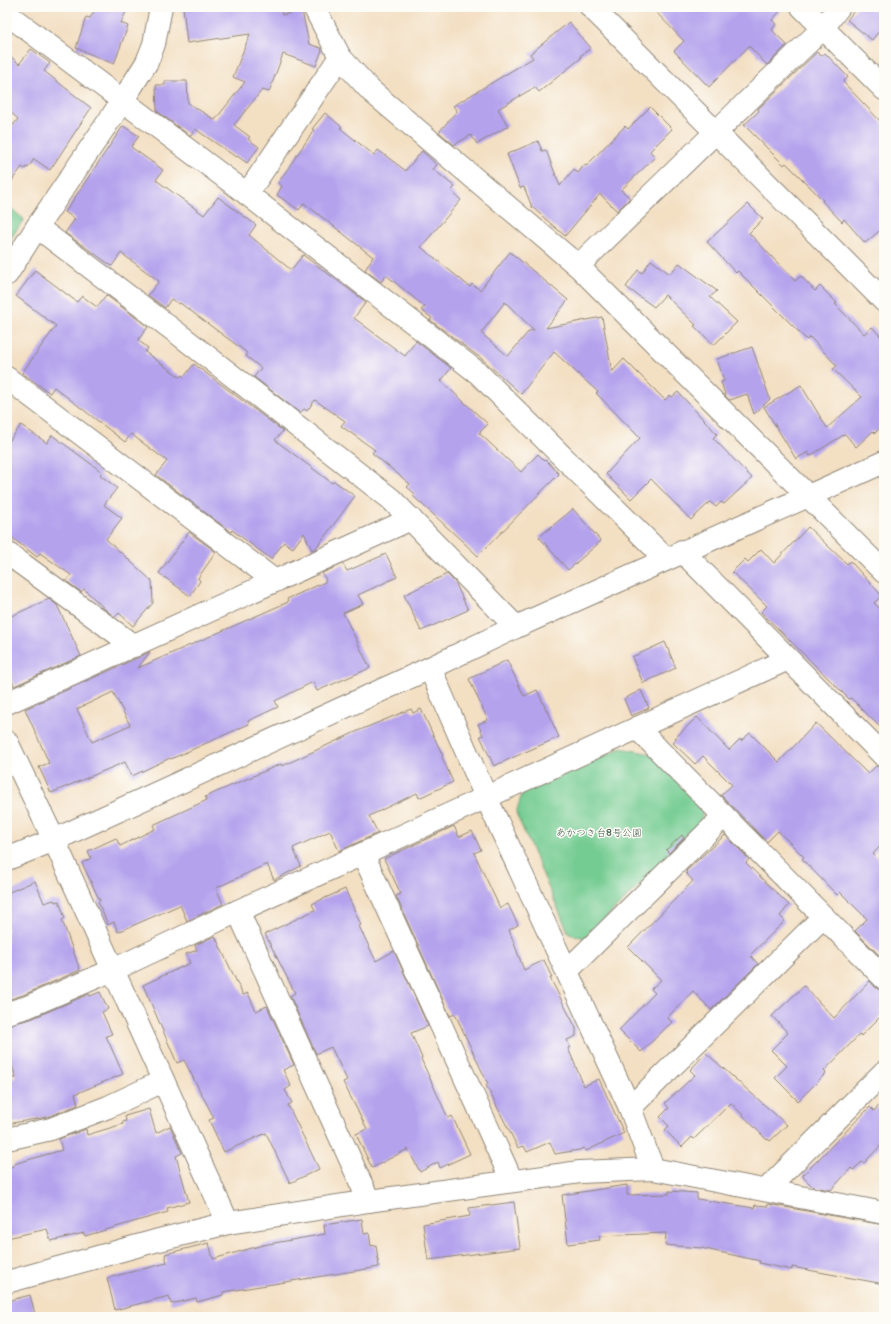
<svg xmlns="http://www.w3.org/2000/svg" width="891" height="1324" font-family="'Balsamiq Sans','Klee One',sans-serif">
<rect width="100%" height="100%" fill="#fdfcf7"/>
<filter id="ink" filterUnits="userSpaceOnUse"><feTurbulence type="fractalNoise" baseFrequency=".025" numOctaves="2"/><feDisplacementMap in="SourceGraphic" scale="8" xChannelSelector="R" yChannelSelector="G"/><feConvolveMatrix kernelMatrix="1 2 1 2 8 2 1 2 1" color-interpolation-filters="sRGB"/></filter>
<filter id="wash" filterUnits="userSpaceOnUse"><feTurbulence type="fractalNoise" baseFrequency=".012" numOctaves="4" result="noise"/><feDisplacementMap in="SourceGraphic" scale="16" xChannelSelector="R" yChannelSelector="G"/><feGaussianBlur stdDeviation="0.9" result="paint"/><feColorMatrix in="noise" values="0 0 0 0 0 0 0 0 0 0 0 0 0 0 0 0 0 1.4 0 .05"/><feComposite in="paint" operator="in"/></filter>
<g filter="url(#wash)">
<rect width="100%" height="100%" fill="#f3dfc2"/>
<!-- green -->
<g fill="#74cc92" stroke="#507c5e">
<polygon points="7,206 24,219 7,244"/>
<polygon points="621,748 651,754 703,806 701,826 585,938 569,934 516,813 522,794"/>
</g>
<g id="blocks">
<!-- building -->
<g fill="#b4a2ed" fill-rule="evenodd">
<polygon points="97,7 128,7 121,23 128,26 114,64 76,48 86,17 90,18"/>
<polygon points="183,7 280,7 282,15 302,11 309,44 321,48 322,50 316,66 283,54 269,92 262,90 234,125 250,137 248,139 259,147 247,163 237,156 236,157 195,129 190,136 157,111 156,85 165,85 165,81 187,81 188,103 215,120 245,82 233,77 250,34 187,43"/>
<polygon points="651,7 784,7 772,20 776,24 772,30 787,45 767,65 749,46 709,87 674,51 684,41"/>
<polygon points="857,7 884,7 884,25 872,40 847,20"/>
<polygon points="569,22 591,48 580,56 581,58 539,92 535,87 498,109 508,126 477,144 471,135 454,145 439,132 457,111 453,106 533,58 530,54"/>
<polygon points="31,49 50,63 44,71 91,108 50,170 34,159 28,168 26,167 25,169 22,167 7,187 7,133 18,119 7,109 7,53 19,64"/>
<polygon points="817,52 821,56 825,53 848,77 843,82 884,125 884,227 865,243 844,219 842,222 822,201 823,200 786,163 784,165 744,125 759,111 758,109"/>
<polygon points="650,107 672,129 650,151 655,157 621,190 630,198 617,211 600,194 565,236 532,207 524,187 520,188 507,154 538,141 542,151 546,150 560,186 574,169 578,173 584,165 586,166 625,126 628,129"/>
<path d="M 325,113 L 342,127 L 340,128 L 374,155 L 378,150 L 406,171 L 406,170 L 422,151 L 437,165 L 433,169 L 455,187 L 451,191 L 461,200 L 421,247 L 470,287 L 472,284 L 480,290 L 510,252 L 568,300 L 546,328 L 602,317 L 612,372 L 624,359 L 665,400 L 670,395 L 672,397 L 678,392 L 717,434 L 713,438 L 752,478 L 724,504 L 721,502 L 716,507 L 710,502 L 691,520 L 651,479 L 631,499 L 606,474 L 640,438 L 596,393 L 598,392 L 554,352 L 521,394 L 482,359 L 430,320 L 432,318 L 421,310 L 425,307 L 386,275 L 381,282 L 365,270 L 373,257 L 304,203 L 299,210 L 277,195 L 282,186 L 278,183 L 314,130 L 312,129 ZM 505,302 L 534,330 L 529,331 L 508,356 L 481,333 Z"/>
<polygon points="123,126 139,136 131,147 163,170 156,180 204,215 218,197 256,225 249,235 291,270 303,255 366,302 354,318 405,356 416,341 451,368 441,381 488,424 479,433 521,472 538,454 545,461 546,460 559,474 478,556 434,515 413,496 415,494 407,487 410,484 372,453 375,450 341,426 345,421 315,400 307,411 304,409 300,413 254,377 261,368 246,356 247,354 246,352 180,303 179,304 171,299 165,308 148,295 159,281 121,253 112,266 65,233 75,219 65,212"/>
<polygon points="748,204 763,219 749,233 795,281 801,276 815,291 820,286 837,303 835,304 864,334 872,327 884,340 884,424 875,433 873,431 856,447 845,434 810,456 808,452 796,459 764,407 801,385 827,428 862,397 833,369 837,366 810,337 807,340 738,271 736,273 707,242"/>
<polygon points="651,260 670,274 679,263 717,291 710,297 737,322 714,345 694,326 696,325 665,295 654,307 626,287 638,270 642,273"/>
<polygon points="35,270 77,302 82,296 97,307 106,295 148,327 138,340 148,348 145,352 180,377 182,375 184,377 194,364 283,431 275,440 332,483 334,481 355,496 316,548 312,550 304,533 293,548 284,542 271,559 232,530 231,532 156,475 167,461 131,434 125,442 54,387 50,393 22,373 56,326 16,296"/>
<polygon points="752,347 770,399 754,414 747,394 730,400 726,397 721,382 724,381 717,359"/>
<polygon points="21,425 47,443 52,435 102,472 100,475 117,488 104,505 122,518 106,539 152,581 153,603 133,626 119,613 115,617 107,611 84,589 81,592 66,581 71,575 40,553 37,557 7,534 7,444"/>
<polygon points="573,509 601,541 568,570 539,537"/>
<polygon points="808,527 847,564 850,561 882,596 874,603 884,613 884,731 851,698 849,699 761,612 767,606 732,572 745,559 748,562 761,549 774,563"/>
<polygon points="189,532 216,552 198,578 200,581 190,596 159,573"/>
<path d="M 386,554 L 397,577 L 358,595 L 363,604 L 343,613 L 370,668 L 317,691 L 313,682 L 275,701 L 278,707 L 248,721 L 249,724 L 171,759 L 170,758 L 132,776 L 125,762 L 51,793 L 39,767 L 49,763 L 25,709 L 150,652 L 138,668 L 288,602 L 287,599 L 325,582 L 325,581 L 326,580 L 322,573 L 343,564 L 347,571 ZM 113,692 L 130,725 L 92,742 L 77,709 Z"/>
<polygon points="447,574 455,582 468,610 421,631 404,595"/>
<polygon points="49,599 57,605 81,656 14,686 12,680 7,683 7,618"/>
<polygon points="665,642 676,668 643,683 632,657"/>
<polygon points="507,660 524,696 537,690 559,737 494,766 480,736 483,735 478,724 488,720 469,679"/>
<polygon points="641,690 649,708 631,716 624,699"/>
<polygon points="411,709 413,713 421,709 443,756 442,757 453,782 419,798 417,793 369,816 378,833 339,851 330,831 293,848 301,866 274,880 267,864 216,888 223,904 187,921 180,905 118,932 114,922 108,925 98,902 100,901 82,863 91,858 88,851 116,838 120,846 155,829 153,825 207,800 205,797 281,764 282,766 360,730"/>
<polygon points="697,717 729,750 740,739 741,741 750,733 779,762 816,723 868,774 876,766 884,768 884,842 873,854 884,865 884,960 855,931 867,919 840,892 837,895 802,859 804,857 778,831 767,842 721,795 732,785 703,756 695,764 673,743 677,739 675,738"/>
<polygon points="454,826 459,837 472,831 481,850 474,853 500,908 508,904 518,925 509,930 524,970 544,960 552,978 550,978 576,1028 576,1036 567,1040 570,1047 568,1048 584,1086 599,1079 624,1133 586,1151 584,1148 579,1150 555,1154 550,1142 527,1152 524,1146 518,1148 486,1085 488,1084 455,1014 450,1016 396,896 401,894 384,859"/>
<polygon points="682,835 684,838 669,853 666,850"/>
<polygon points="725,835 749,859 746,863 789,905 780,916 785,921 750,955 758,964 711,1010 693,991 667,1018 672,1022 641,1052 619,1030 655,993 651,989 661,980 628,947 693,881 686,873 687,872 686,871"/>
<polygon points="35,881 44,903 54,900 55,902 59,901 65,918 62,920 80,970 23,995 7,1000 7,893"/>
<polygon points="345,889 361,925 359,926 376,961 394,951 428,1026 411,1033 422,1058 421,1059 448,1118 452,1116 470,1154 440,1168 438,1162 420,1172 408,1149 372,1168 356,1134 367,1129 343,1082 347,1080 331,1047 316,1054 290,996 295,993 265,934 315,910 312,904"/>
<polygon points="215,936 243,995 248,993 256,1011 267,1006 294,1065 283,1070 291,1086 285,1090 292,1103 288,1105 319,1169 290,1183 266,1133 224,1152 209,1120 214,1118 184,1060 177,1063 143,985 190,963 186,954 197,950 195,945"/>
<polygon points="870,981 875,987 880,990 884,990 884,1013 861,1036 860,1034 824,1071 826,1073 798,1101 775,1078 787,1066 771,1050 788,1033 772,1016 804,986 834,1018"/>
<polygon points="100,992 108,1009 102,1012 112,1034 106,1036 123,1074 75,1094 78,1105 47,1117 7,1124 7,1079 16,1078 7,1049 7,1025 31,1019 89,994 90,996"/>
<polygon points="706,1053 787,1125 770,1141 768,1139 767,1140 731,1103 694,1139 692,1137 682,1147 665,1130 669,1126 660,1117 669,1108 665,1103 695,1075 690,1070"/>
<polygon points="884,1100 884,1142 864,1163 862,1162 853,1170 851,1168 831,1190 813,1187 803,1177 803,1175 870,1107 874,1111"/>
<polygon points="149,1109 156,1133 170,1126 182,1153 176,1156 189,1202 167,1208 168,1212 85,1236 84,1233 51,1241 47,1229 7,1238 7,1168 14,1166 14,1164 62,1150 59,1139 86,1129 87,1135 123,1124 122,1122 126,1121 125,1116"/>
<polygon points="627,1185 627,1195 669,1194 669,1191 697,1193 697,1199 754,1208 755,1205 768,1206 768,1204 884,1225 884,1284 792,1267 792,1270 759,1263 760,1261 701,1248 665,1245 666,1233 599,1236 600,1240 568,1244 562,1195"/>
<polygon points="514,1202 520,1248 428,1260 423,1224 470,1216 469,1208"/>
<polygon points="362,1219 364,1234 369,1233 371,1246 376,1245 379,1267 223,1292 223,1295 197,1302 196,1298 171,1304 169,1296 115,1310 107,1278 167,1263 165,1254 209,1243 213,1259 263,1245 325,1234 324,1225"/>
<polygon points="30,1295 35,1314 21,1317 7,1317 7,1301"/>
</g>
</g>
</g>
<g filter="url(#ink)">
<use href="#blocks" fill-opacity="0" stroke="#8f8576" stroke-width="1"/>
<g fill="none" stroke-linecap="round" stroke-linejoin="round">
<!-- minor casing -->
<g stroke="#8f8576" stroke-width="24">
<g id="minor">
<polyline points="314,7 340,57 371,91 578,266 884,572"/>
<polyline points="591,7 884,301"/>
<polyline points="802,7 884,89"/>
<polyline points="7,14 247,194 478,373 666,559"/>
<polyline points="247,194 340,57"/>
<polyline points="37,227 181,336 391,499 516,627"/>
<polyline points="578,266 823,28 839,7"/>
<polyline points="7,274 37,227 123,100 147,62 154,44 161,7"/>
<polyline points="7,378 275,581"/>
<polyline points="682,551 884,756"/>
<polyline points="7,553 134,646"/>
<polyline points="430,668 486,797 630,1108 653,1169"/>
<polyline points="7,703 411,519"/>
<polyline points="637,728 884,978"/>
<polyline points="7,742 54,840 228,1223"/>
<polyline points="363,854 512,1181"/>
<polyline points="7,859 54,840 430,668 516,627 884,462"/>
<polyline points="238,911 369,1201"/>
<polyline points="567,971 724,816"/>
<polyline points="7,1013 27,1007 113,970 238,911 788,659"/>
<polyline points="630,1108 823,917"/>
<polyline points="7,1139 51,1129 108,1107 163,1081"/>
<polyline points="767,1189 884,1072"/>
<polyline points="7,1282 155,1241 228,1223 369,1201 580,1172 653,1169 884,1213"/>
</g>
</g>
<!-- minor -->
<use href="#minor" stroke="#fff" stroke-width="22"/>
</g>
</g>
<g text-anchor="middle" stroke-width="3" stroke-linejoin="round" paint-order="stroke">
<!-- park labels -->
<g font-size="10" fill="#415b4a" stroke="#fdfcf7">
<text x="599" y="836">あかつき台8号公園</text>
</g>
</g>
<!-- margin -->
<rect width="891" height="1324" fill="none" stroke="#fdfcf7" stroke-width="24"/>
</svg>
